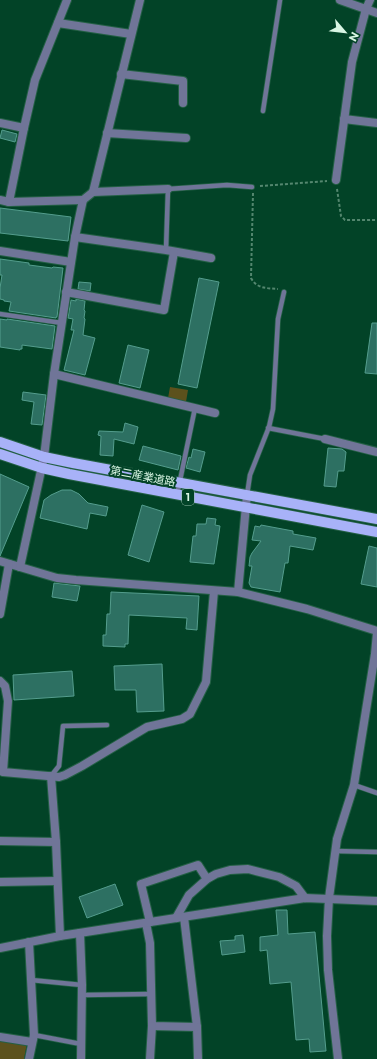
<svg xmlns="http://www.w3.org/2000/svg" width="377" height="1059" font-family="Montserrat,'Noto Sans JP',sans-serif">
<rect width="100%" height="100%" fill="#024327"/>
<!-- green -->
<g fill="#5c511c">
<polygon points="170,387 188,390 186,402 168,398"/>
<polygon points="0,1040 27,1043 24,1059 0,1059"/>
</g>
<!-- building -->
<g fill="#2d7062" stroke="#549d8d">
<polygon points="2,130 17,134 15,142 0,138"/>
<polygon points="0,208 71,217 68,241 0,233"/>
<polygon points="0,259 29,263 29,265 52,268 53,267 63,268 57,317 56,317 56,318 9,311 11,302 4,301 4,300 0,299 0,288 2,275 0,275"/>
<polygon points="199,278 219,282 197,388 178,384"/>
<polygon points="79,282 91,283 90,291 78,289"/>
<polygon points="76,299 85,301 84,310 85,311 84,318 85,319 83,335 95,338 85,375 64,370 74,330 71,330 73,319 68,318 71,300 76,301"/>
<polygon points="0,319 7,320 7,319 55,326 52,349 22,345 22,349 20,349 20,350 0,347"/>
<polygon points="372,323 377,323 377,374 365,373"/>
<polygon points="128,345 149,350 140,388 119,383"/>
<polygon points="23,392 46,395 42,425 31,424 34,402 22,400"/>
<polygon points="125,423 138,427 134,444 114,439 113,456 100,455 101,436 98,435 99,431 123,432"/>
<polygon points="143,446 181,456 178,470 139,460"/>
<polygon points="328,448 342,449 346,452 344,471 338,471 336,487 324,486"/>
<polygon points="193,449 205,452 200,472 186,468 189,457 191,458"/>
<polygon points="0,474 29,487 0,556"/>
<polygon points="62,490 71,490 79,494 88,503 108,507 106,516 90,513 87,529 40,518 44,500 51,495"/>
<polygon points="142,505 164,512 149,562 128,555"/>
<polygon points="207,518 216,519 215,525 220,526 214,564 190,562 193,536 196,536 197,524 206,524"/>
<polygon points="261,525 293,531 293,534 316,538 313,550 290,546 288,563 285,563 280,592 251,587 249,583 252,566 249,566 250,557 252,553 261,541 252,540 255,526 260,527"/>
<polygon points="369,546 377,548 377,587 361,584"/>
<polygon points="54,583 80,586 77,601 52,597"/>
<polygon points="111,592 199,596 197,630 186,629 187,618 129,615 128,644 125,644 125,647 103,646 103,635 106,635 107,614 110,614"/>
<polygon points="162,664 164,711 137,712 136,690 115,690 114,666"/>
<polygon points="72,671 74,696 14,700 13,675"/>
<polygon points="115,884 123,905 87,918 79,897"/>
<polygon points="276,910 287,910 288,934 315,932 326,1051 310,1052 309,1039 296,1040 291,982 270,984 267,950 260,951 260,937 278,935"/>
<polygon points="243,935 245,952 222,955 220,941 235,940 235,936"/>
</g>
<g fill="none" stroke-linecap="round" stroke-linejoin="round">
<!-- service casing -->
<g stroke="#246045" stroke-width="6">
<g id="service">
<polyline points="263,111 280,0"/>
<polyline points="166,250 168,189 227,185 252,187"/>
<polyline points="0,314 62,323"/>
<polyline points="268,428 325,439"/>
<polyline points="177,495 195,408"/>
<polyline points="247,495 250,475 269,427 273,409 278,319 284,292"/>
<polyline points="51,776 59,766 63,726 107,725"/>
<polyline points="354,785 377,793"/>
<polyline points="335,851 377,852"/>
<polyline points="31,980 82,985"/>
<polyline points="82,995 151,994"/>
<polyline points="34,1035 81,1044"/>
</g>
</g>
<!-- minor casing -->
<g stroke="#246045" stroke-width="10">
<g id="minor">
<polyline points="340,0 377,13"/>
<polyline points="58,23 131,34"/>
<polyline points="121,74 183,81 183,103"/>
<polyline points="344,119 377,123"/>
<polyline points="0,123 24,128"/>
<polyline points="107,133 186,138"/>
<polyline points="336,180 352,62 366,9 370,0"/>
<polyline points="93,192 168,189"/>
<polyline points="0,200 9,202 83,200"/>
<polyline points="9,202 24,128 35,80 67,0"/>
<polyline points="75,237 166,250 211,258"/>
<polyline points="0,251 71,262"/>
<polyline points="66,292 164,310 174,252"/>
<polyline points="54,374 215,413"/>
<polyline points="325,439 377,452"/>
<polyline points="0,561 57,578 76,580 238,592 307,609 377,631"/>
<polyline points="20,567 44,457 54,374 75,237 83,200 93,192 140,0"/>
<polyline points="238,592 247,495"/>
<polyline points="0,614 9,564"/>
<polyline points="0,681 5,686 8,701 3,772 59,777 65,775 82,766 147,727 182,719 190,714 206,682 214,591"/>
<polyline points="0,841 56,842"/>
<polyline points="0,882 57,881"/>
<polyline points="184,917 197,1027 198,1059"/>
<polyline points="176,918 189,895 207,879 216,874 230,870 248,869 279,877 296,886 305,898"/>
<polyline points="150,922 141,884 198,865 207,879"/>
<polyline points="146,923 150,943 152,1026 197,1027"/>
<polyline points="80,933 82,985 81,1059"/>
<polyline points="0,948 60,936 56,842 51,776"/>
<polyline points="0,1037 32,1042"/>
<polyline points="29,1059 34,1035 29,942"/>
<polyline points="150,1059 152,1026"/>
<polyline points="338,1059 328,970 327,936 329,898 337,839 354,785 375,654 377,633"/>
</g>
</g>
<!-- tertiary casing -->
<g stroke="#246045" stroke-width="10">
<polyline id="tertiary" points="60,936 305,898 377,901"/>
</g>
<!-- primary casing -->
<g stroke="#246045" stroke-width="12">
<g id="primary">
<polyline points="0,442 44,457 73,463 377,519"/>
<polyline points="0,454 42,468 69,474 377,532"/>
</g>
</g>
<!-- path -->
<g stroke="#54876f" stroke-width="2" stroke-dasharray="3 2" stroke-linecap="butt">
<polyline points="260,186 327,181"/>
<polyline points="337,189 341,216 345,220 377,220"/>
<path d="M 253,193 L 251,278 C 257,289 267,288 278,289"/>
</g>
<!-- service -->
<use href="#service" stroke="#707598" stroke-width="4.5"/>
<!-- minor -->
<use href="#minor" stroke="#707598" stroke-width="8"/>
<!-- tertiary -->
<use href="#tertiary" stroke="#707598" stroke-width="8"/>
<!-- primary -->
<use href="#primary" stroke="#a8b2f8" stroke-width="10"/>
</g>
<g text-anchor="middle" stroke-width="4" stroke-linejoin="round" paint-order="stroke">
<!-- shield labels -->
<rect fill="#024327" stroke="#98c0ab" stroke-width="1" x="182" y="489" width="12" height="16" rx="3"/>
<g font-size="10" font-weight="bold" fill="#d9f6e4">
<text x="188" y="501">1</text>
</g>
<!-- street labels -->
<g font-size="11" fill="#d9f6e4" stroke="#024327">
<text transform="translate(143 476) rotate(11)" y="4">第二産業道路</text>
</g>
</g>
<!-- north arrow -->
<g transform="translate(345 32) rotate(118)" stroke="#024327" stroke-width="3" paint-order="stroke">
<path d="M0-3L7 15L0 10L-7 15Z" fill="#d9f6e4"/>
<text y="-6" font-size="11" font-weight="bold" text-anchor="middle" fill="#d9f6e4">N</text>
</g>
</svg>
